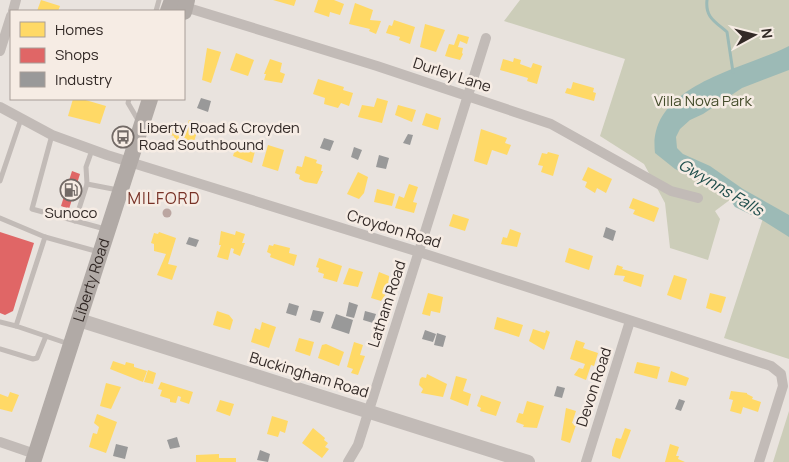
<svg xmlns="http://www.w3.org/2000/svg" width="789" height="462" font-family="Manrope,sans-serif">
<rect width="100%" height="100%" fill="#e9e3de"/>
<!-- green -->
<g fill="#cccdb9">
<polygon points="520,0 789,0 789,359 724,338 768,203 731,199 715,211 720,219 708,260 670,248 665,203 644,164 600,136 625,59 504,21"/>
<polygon points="789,411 789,462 773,462"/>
</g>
<!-- water -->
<path fill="#9cbab6" d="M 789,46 L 789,70 L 742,88 L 703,114 L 690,120 L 680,129 L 676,137 L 677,148 L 683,154 L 710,166 L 743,189 L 789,215 L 789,237 L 762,220 L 735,207 L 728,197 L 712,186 L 675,169 L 655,153 C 647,85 742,70 789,46 Z"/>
<!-- homes -->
<g fill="#ffd966">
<polygon points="41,0 60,6 58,11 37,11"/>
<polygon points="273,0 296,0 294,6"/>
<polygon points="318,0 334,0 344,4 340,15 330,12 329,17 314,12"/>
<polygon points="355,3 373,10 370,20 381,21 376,34 369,31 370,29 349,24"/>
<polygon points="394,20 415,27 410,44 399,40 400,37 386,33 389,25 392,26"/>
<polygon points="425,24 445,30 436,52 420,47"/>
<polygon points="458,34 469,37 467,44 460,41 458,47 463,48 462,53 463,54 460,60 445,56 449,44 454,45"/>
<polygon points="207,48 221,52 211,83 202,80"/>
<polygon points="236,53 254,60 248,76 230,70"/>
<polygon points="514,58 521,60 520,64 531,68 533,63 542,66 537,84 527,81 528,78 500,70 503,59 513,62"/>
<polygon points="270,59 282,63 280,72 285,74 282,83 264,80 266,74 264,74"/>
<polygon points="318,79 344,87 343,90 353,93 349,106 341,103 338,108 324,104 325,98 313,94"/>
<polygon points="573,82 594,88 593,92 596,93 594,101 565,93 567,88 571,89"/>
<polygon points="377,98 388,101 382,123 358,117 362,105 374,107"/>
<polygon points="73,99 82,99 106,106 100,124 68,116"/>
<polygon points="398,105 416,110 412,122 395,115"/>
<polygon points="426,113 441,118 438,130 422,125"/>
<polygon points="189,120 200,124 193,144 173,141 174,136 170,135 172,126 178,128 179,123 187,125"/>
<polygon points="481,129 507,138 505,143 511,145 507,155 492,150 487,165 474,161"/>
<polygon points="248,140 254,141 252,150 255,151 252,163 233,156 236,146 246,148"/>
<polygon points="268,145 284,150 278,171 262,166"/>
<polygon points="548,152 559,155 553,176 541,172 543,166 538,165 542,153 547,154"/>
<polygon points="305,156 317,160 316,163 322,165 321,171 323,171 317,184 305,182 299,179 300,175 295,173 297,166 302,167"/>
<polygon points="588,167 612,179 606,193 597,188 595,193 585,187 587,182 582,180"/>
<polygon points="358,172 368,177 364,193 359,199 347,194"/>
<polygon points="409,184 418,187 413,202 417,203 414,213 395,208 399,196 404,198"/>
<polygon points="377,189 395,194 392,206 374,202"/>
<polygon points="633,198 659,208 654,222 633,214 635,210 629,208"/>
<polygon points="453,214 469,219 465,231 449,226"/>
<polygon points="510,229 521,233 517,247 501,244 503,237 507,238"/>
<polygon points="221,231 235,235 236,231 245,234 242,243 245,243 240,256 233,253 234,249 231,248 228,260 217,257 221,245 219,245"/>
<polygon points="159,232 176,238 168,264 177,266 172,280 157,275 166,254 154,251 154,244 151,243 154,233 158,234"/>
<polygon points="274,244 290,248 289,253 297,255 294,266 270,257 271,254 267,252 269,245 273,246"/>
<polygon points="569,248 593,256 589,270 565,262"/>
<polygon points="319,258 342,266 337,282 323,278 324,274 318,272 319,268 316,267"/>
<polygon points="617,265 623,267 622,269 644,275 641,287 623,281 625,276 614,275"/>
<polygon points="349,268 363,272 358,287 343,284"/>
<polygon points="379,272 389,276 388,291 381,301 371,298"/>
<polygon points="674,275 687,279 681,300 667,295"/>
<polygon points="428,293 443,297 440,313 431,311 430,316 422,314"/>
<polygon points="710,293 726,297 721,313 706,308"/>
<polygon points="217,311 229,315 233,320 230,330 213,325"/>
<polygon points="497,317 523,325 519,337 494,329"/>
<polygon points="262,322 276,327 269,348 251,342 255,328 260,330"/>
<polygon points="533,329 545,333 546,330 550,332 544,350 529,341"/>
<polygon points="299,338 314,342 310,356 295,351"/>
<polygon points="576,340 585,343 583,348 598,353 594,366 591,365 586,380 574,375 579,368 583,369 585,364 570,359"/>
<polygon points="354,342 363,345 360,355 365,356 358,375 351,373 353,369 347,367"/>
<polygon points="326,344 344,352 339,366 318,358 322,345"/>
<polygon points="113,361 125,365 126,362 134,364 134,367 147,371 143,382 110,369"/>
<polygon points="637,362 660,367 657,379 634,373"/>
<polygon points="148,370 156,373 153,384 144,382"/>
<polygon points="671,371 689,378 686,386 668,382"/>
<polygon points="427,374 447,384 443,397 421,393 423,389 419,385 420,379 422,377 426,378"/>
<polygon points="456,376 467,379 463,391 471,394 468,406 450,399"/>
<polygon points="161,382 193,392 189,404 180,401 181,397 178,396 176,403 170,402 170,399 160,396 162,390 158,389"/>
<polygon points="106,383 121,387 111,409 100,406"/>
<polygon points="731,391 747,393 747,394 753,397 752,399 761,402 758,412 743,407 741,414 730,411 733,400 729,399"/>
<polygon points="10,392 19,395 12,412 0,409 0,394 8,397"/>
<polygon points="481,395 501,402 496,416 480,411 481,408 477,406"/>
<polygon points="220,400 234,404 230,416 216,411"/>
<polygon points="527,401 544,406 537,428 523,427 524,425 516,422 519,413 523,414"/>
<polygon points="566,408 576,411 572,423 576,425 570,443 561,440"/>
<polygon points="97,414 117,422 106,453 89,447 93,433 97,434 99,427 94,423"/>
<polygon points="272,416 288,421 285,433 280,431 278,437 267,434"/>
<polygon points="313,428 325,438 324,440 328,443 325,447 329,449 322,458 302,443"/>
<polygon points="625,428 631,430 620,459 612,456 612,451 616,438 621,439"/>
<polygon points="670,444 679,447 676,456 679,456 678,459 685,462 665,462"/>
<polygon points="219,454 219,458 236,458 236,462 196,462 196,455"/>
</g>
<!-- shops -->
<g fill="#e06666">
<polygon points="72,171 80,174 69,209 61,206"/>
<polygon points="0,232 34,243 13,311 5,315 0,313"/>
</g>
<!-- industry -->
<g fill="#999">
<polygon points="201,98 211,101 208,112 197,108"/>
<polygon points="408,134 413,135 410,145 403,143"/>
<polygon points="324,138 334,141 330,151 320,148"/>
<polygon points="354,147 362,150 358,160 351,157"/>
<polygon points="379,155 389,158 386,169 376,167"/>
<polygon points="606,227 616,231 613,241 603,237"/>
<polygon points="189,237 199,240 196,247 186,244"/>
<polygon points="349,302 358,305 354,318 346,316"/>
<polygon points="289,303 299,306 296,316 286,313"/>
<polygon points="313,310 324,312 320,323 310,320"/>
<polygon points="365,311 376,314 373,323 363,320"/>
<polygon points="336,314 353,320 349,334 331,328"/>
<polygon points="425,330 436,334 433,342 422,339"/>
<polygon points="437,333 446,336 443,347 434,345"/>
<polygon points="557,386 565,388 562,398 554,396"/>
<polygon points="679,399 685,401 681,411 675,409"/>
<polygon points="177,437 180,447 170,449 167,440"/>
<polygon points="116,444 128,447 125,459 113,456"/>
<polygon points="260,450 270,454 268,462 257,460"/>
</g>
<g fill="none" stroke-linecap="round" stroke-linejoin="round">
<!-- stream -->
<path stroke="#9cbab6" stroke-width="3" d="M 707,0 C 705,18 716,22 727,32 L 733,72"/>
</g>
<!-- building -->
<circle fill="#bba6a1" cx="167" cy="213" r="4.5"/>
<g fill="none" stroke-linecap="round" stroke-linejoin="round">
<!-- service -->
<g stroke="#c2bbb7" stroke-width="5">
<polyline points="156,11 159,0"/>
<polyline points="129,99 128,103 138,120"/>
<polyline points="52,135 32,209 105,229"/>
<polyline points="92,150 86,167 87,184 118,190"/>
<polyline points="0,181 21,119"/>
<polyline points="0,218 45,237 99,252"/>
<polyline points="75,221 87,184"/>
<polyline points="45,237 16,326 69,344"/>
<polyline points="0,322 16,326"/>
<polyline points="0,349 33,359 37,358 46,336"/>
</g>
<!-- minor -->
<g stroke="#c2bbb7" stroke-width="10">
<polyline points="185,7 377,66 551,124 671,191 698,198"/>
<polyline points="13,11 16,0"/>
<polyline points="0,51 11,16"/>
<polyline points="0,107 52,135 107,155 419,252 771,366 781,374 783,386 759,462"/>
<polyline points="0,442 35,454"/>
<polyline points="348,462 358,445 486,38"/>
<polyline points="586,462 630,321"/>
</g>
<!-- tertiary -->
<polyline stroke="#c2bbb7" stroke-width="14" points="79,320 528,462"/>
<!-- primary -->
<g stroke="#b1aaa6" stroke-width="16">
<polyline points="168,11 172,0"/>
<polyline points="184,12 187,0"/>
<path id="s1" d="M 33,462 L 150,99"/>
</g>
</g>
<!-- icons -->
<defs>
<g id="bus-ring" transform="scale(1.125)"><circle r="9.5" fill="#f6ece4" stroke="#726a66" stroke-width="1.5"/><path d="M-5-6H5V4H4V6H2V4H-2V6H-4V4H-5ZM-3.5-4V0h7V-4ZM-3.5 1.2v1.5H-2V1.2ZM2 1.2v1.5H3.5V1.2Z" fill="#726a66"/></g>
<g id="fuel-ring" transform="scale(1.125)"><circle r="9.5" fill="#f6ece4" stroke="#726a66" stroke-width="1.5"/><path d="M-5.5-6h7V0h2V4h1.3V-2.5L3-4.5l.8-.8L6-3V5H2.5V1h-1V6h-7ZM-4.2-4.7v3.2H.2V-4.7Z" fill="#726a66"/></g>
</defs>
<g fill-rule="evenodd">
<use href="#bus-ring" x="123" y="137"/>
<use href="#fuel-ring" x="71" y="190"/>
</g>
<g text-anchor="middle" stroke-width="5" stroke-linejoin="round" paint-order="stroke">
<!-- street labels -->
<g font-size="15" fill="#322926" stroke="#f6ece4">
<text transform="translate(452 75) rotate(18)" y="5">Durley Lane</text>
<text transform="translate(394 229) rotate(17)" y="5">Croydon Road</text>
<text dy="5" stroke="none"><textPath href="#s1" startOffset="191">Liberty Road</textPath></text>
<text transform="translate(387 304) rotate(-72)" y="5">Latham Road</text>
<text transform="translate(309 375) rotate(17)" y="5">Buckingham Road</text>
<text transform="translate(594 387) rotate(-72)" y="5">Devon Road</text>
</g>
<!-- park labels -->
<g font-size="15" fill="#454d2c" stroke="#f6ece4">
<text x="703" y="106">Villa Nova Park</text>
</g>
<!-- poi labels -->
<g font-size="15" fill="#322926" stroke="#f6ece4" text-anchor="start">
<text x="139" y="133">Liberty Road &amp; Croyden<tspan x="139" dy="17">Road Southbound</tspan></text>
<text x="71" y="218" text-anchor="middle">Sunoco</text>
</g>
<!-- water labels -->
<g font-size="16" font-style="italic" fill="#204f4d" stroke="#f6ece4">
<text transform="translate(721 187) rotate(31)" y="6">Gwynns Falls</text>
</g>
<!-- neighbourhood labels -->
<g font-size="16" letter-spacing="1" fill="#783227" stroke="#f6ece4">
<text x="164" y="204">MILFORD</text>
</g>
</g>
<!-- legend -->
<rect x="10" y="10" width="175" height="90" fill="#f6ece4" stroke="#a89e98"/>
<rect x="20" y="22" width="25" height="15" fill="#ffd966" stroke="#a89e98"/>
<text x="55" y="35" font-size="15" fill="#322926">Homes</text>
<rect x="20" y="48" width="25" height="15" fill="#e06666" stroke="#a89e98"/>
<text x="55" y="60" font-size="15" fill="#322926">Shops</text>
<rect x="20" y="72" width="25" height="15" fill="#999999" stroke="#a89e98"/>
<text x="55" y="85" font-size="15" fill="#322926">Industry</text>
<!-- north arrow -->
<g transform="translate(754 35) rotate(83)" stroke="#f6ece4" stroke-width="4" paint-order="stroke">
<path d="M0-4L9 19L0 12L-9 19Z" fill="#322926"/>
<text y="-8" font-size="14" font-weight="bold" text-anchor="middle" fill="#322926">N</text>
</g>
</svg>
